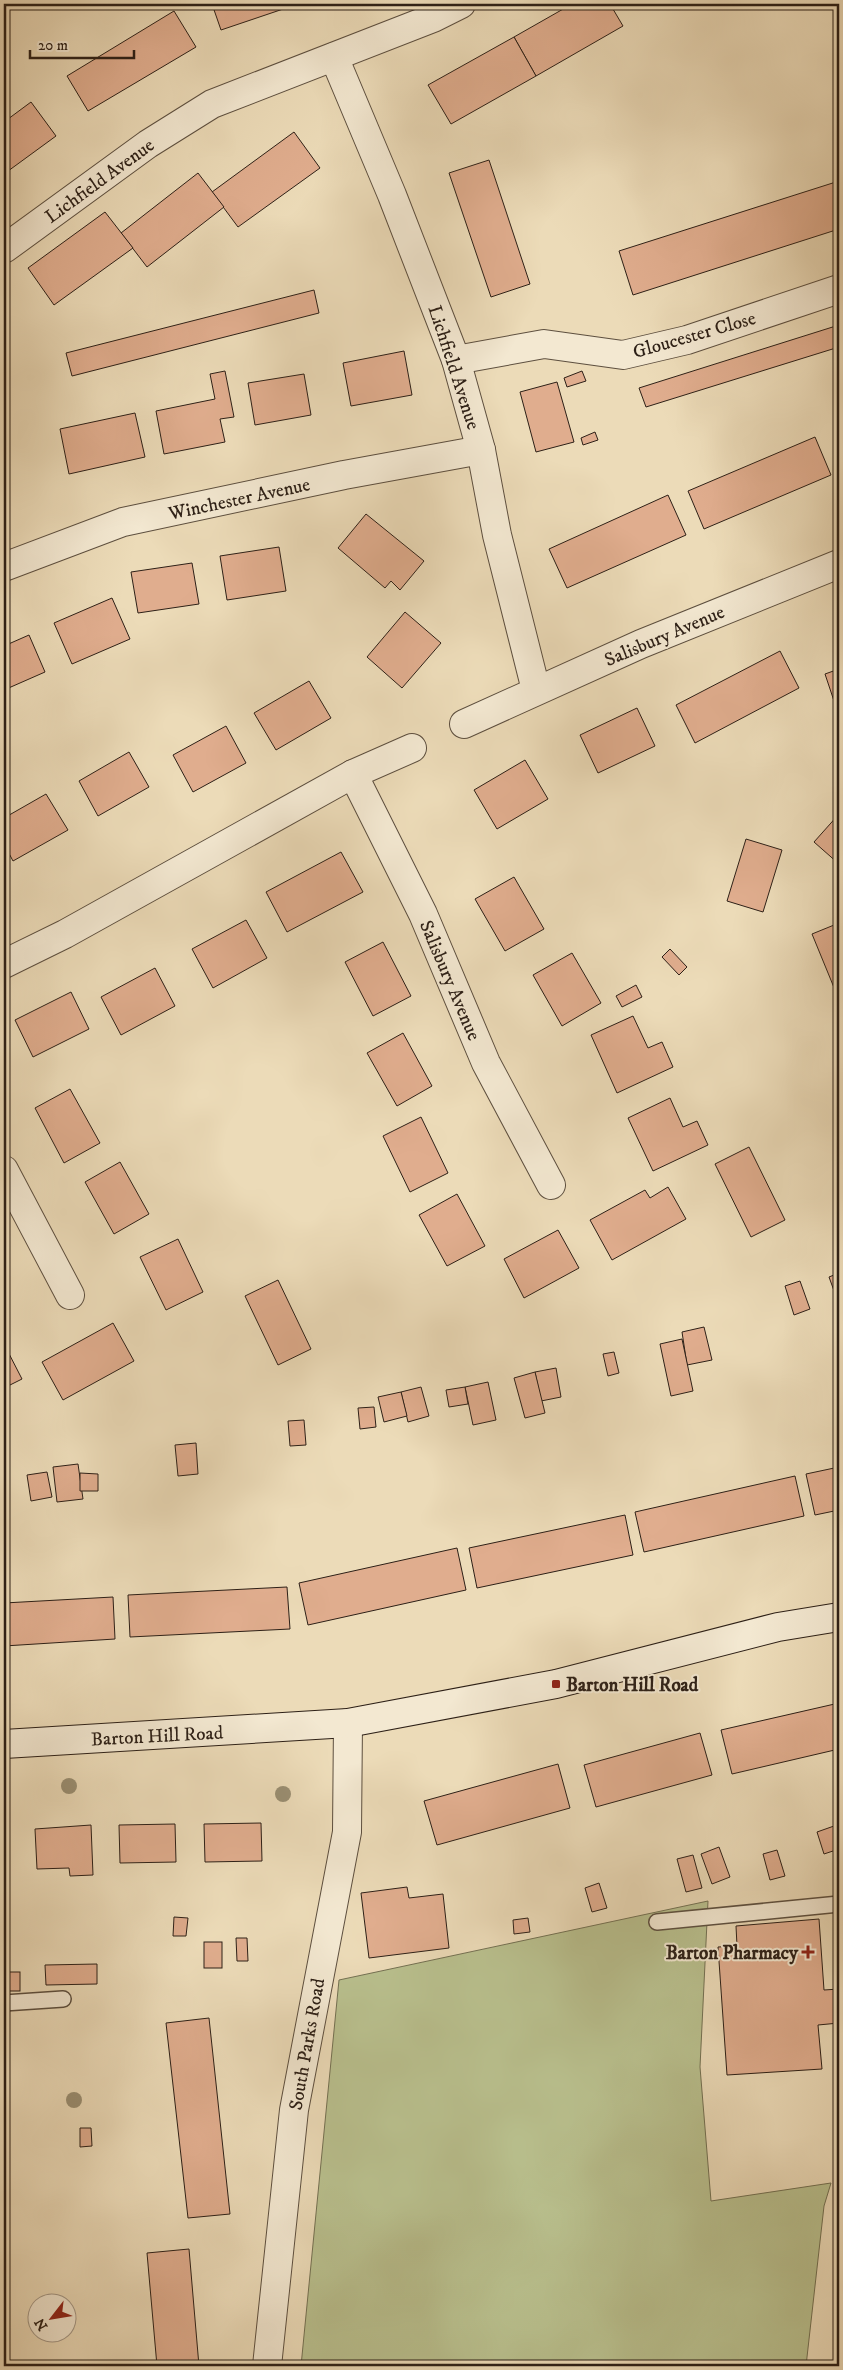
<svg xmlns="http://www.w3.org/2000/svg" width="843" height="2370" font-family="'IM FELL DW Pica',serif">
<rect width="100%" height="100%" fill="#ecdbb8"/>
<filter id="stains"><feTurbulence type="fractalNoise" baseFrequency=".004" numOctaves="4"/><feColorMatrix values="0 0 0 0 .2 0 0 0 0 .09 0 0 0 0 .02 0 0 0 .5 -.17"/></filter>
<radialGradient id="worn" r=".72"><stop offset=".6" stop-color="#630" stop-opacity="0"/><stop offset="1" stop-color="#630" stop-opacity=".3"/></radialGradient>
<!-- green -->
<polygon fill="#b9c08e" stroke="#737052" points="708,1901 700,2067 711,2201 831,2183 824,2206 806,2366 301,2366 339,1980"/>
<!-- building -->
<g fill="#e0ad8e" stroke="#2d2017">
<polygon points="212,4 298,4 221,30"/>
<polygon points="572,4 610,4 623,26 536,76 514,37"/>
<polygon points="174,11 196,47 88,111 67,76"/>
<polygon points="514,37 536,76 451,124 428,85"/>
<polygon points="31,102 56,136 4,174 4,122"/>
<polygon points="294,132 320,168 238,227 212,192"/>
<polygon points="489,160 530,284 491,297 449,173"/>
<polygon points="198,173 224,207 147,267 121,233"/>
<polygon points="839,181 839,229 633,295 619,251"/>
<polygon points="105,212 133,248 54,305 28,268"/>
<polygon points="314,290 319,313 72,376 66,353"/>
<polygon points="839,325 839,347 646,407 639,388"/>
<polygon points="404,351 412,395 351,406 343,363"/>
<polygon points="225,371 234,417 220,419 225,442 164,454 156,411 215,399 210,374"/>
<polygon points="582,371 586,381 567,387 564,378"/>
<polygon points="304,374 311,415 255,425 248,383"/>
<polygon points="557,382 574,442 536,452 520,392"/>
<polygon points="135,413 145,457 69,474 60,429"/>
<polygon points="595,432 598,440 583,445 581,438"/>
<polygon points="815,437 831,475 704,529 688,491"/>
<polygon points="668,495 686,535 567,588 549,549"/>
<polygon points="366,514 424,561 400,590 391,581 385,588 338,548"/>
<polygon points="279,547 286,591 227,600 220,556"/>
<polygon points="192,563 199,604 138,613 131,572"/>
<polygon points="112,598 130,639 72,664 54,623"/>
<polygon points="405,612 441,643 402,688 367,657"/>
<polygon points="29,635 45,672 4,690 4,646"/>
<polygon points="780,651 799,688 695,743 676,705"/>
<polygon points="839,669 839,716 825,674"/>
<polygon points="309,681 331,718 276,750 254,713"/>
<polygon points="637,708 655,746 598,773 580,735"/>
<polygon points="226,726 246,763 193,792 173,755"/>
<polygon points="129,752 149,787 98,816 79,781"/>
<polygon points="525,760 548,799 497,829 474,790"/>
<polygon points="46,794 68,830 13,861 4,844 4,818"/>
<polygon points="839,814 839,864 814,842"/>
<polygon points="746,839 782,850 763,912 727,901"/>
<polygon points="341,852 363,892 287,932 266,892"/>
<polygon points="514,877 544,929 505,951 475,899"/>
<polygon points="246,920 267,958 213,988 192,949"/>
<polygon points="839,923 839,988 835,990 812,934"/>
<polygon points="383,942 411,996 373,1016 345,962"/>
<polygon points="670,949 687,967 679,975 662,957"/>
<polygon points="572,953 601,1003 562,1026 533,975"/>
<polygon points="155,968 175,1006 121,1035 101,997"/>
<polygon points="636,985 642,997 622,1007 616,996"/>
<polygon points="71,992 89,1029 33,1057 15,1020"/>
<polygon points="633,1016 648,1048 662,1042 673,1067 617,1093 591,1035"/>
<polygon points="403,1033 432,1086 397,1106 367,1053"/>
<polygon points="70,1089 100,1143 64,1163 35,1108"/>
<polygon points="670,1098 683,1127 697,1121 708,1145 653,1171 628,1118"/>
<polygon points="421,1117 448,1173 410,1192 383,1136"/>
<polygon points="749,1147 785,1220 751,1237 715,1164"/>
<polygon points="120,1162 149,1214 114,1234 85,1182"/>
<polygon points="668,1187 686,1219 612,1260 590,1220 645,1190 650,1198"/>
<polygon points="457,1194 485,1246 447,1266 419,1215"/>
<polygon points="558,1230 579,1268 524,1298 504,1259"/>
<polygon points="178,1239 203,1292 166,1310 140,1257"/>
<polygon points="839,1273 839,1298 837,1299 829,1277"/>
<polygon points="278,1280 311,1349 278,1365 245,1296"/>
<polygon points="800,1281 810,1309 794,1315 785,1286"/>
<polygon points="113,1323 134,1361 63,1400 42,1362"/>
<polygon points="704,1327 712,1360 687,1365 682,1332"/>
<polygon points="682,1339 693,1391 671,1396 660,1344"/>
<polygon points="4,1344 22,1379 4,1388"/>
<polygon points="614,1352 619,1373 608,1376 603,1354"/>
<polygon points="556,1368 561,1397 541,1401 535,1372"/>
<polygon points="535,1372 545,1413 525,1418 514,1378"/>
<polygon points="488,1382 496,1420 473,1425 465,1387"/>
<polygon points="421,1387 429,1416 408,1422 401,1392"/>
<polygon points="465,1387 468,1404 449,1407 446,1390"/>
<polygon points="401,1392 407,1416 384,1422 378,1397"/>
<polygon points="374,1407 376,1427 360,1429 358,1408"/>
<polygon points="304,1420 306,1445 290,1446 288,1421"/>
<polygon points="196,1443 198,1474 178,1476 175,1445"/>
<polygon points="78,1464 83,1499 57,1502 53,1467"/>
<polygon points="839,1467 839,1510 815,1515 806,1474"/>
<polygon points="47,1472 52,1497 31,1501 27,1475"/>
<polygon points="80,1473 98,1474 98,1491 80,1491"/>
<polygon points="795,1476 804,1516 644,1552 635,1512"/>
<polygon points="625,1515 633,1555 477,1588 469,1548"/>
<polygon points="457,1548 466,1590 308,1625 299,1583"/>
<polygon points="287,1587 290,1629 130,1637 128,1595"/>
<polygon points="113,1597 115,1639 4,1646 4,1603"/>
<polygon points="839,1703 839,1749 732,1774 721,1730"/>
<polygon points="700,1733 712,1775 596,1807 584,1765"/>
<polygon points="558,1764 570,1808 437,1845 424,1801"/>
<polygon points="261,1823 262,1861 205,1862 204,1824"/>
<polygon points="4,1824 6,1824 7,1867 4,1867"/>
<polygon points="175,1824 176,1862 120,1863 119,1825"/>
<polygon points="91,1825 93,1875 70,1876 69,1868 37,1869 35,1829"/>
<polygon points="834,1826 839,1849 824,1854 817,1832"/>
<polygon points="719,1847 730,1877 712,1884 701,1854"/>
<polygon points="777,1850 785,1876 770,1880 763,1854"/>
<polygon points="693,1855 702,1888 686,1892 677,1859"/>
<polygon points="599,1883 607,1908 592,1912 585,1888"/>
<polygon points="407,1887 409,1898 443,1894 449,1948 369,1958 361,1893"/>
<polygon points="174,1917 188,1918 186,1936 173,1936"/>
<polygon points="528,1918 530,1932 514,1934 513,1920"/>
<polygon points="819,1919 824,1990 839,1989 839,2023 818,2025 822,2069 727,2075 718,1947 737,1946 736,1926"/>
<polygon points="236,1938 247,1938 248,1961 237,1961"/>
<rect x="204" y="1942" width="18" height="26"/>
<polygon points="97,1964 97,1984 46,1985 45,1965"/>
<rect x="4" y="1972" width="16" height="19"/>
<polygon points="209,2018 230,2214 188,2218 166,2023"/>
<polygon points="80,2128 91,2128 92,2146 80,2147"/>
<polygon points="189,2249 199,2366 157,2366 147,2253"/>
</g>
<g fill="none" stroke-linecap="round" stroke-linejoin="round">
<!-- lane casing -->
<g stroke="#5d4f3f" stroke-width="18">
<g id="lane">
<polyline points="657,1922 839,1904"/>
<polyline points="4,2003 63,1999"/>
</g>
</g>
<!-- street casing -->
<g stroke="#5d4f3f" stroke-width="30">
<g id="street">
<polyline points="334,57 392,195 456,360 481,450 497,535 536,690"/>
<polyline points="4,249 148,144 212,104 433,18 461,4"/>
<polyline points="456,360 544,344 623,355 687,340 839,289"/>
<polyline points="4,567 123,522 344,475 481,450"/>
<polyline points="464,724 641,644 839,564"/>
<polyline points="353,774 423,914 486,1063 551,1185"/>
<polyline points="4,964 65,934 353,774 412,748"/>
<polyline points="4,1170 70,1295"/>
<polyline points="267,2366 294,2110 347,1832 348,1723"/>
</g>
</g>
<!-- secondary casing -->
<g stroke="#2d2017" stroke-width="30">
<polyline id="secondary" points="4,1744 348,1723 556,1684 778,1627 839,1617"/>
</g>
<!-- lane -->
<use href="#lane" stroke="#f3e8d1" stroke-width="15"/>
<!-- street -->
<use href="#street" stroke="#f3e8d1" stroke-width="28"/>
<!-- secondary -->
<use href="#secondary" stroke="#f3e8d1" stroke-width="28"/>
</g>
<!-- trees -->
<g fill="#9a8f73">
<circle cx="69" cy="1786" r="8"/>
<circle cx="283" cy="1794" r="8"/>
<circle cx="74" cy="2100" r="8"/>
</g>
<!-- markers -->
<g fill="#8f2418" stroke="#f3e8d1" stroke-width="2">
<rect x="551" y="1679" width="10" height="10" rx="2.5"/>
<path d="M805.5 1944.5h5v5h5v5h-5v5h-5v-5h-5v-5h5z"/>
</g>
<g text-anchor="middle" stroke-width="4" stroke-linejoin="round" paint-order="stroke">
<!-- street labels -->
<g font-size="19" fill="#2d2017" stroke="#f3e8d1">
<text transform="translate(99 180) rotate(-36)" y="7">Lichfield Avenue</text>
<text transform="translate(694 334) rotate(-16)" y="7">Gloucester Close</text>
<text transform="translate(455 367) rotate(72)" y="7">Lichfield Avenue</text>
<text transform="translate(239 498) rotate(-12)" y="7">Winchester Avenue</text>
<text transform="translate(664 635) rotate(-23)" y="7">Salisbury Avenue</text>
<text transform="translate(451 980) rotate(67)" y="7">Salisbury Avenue</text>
<text transform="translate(157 1735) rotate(-3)" y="7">Barton Hill Road</text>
<text transform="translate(306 2044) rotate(-80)" y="7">South Parks Road</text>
</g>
<!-- poi labels -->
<g font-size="19" font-weight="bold" fill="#2d2017" stroke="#f3e8d1" text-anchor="start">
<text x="566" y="1691">Barton Hill Road</text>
<text x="798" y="1959" text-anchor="end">Barton Pharmacy</text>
</g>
</g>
<!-- margin -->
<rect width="843" height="2370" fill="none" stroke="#ecdbb8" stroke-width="20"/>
<rect x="5" y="5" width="833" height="2360" fill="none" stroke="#2d2017" stroke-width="2.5"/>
<rect x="10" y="10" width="823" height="2350" fill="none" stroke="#2d2017"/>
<!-- north arrow -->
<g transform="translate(52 2318) rotate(239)"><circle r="24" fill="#f3e8d1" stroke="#a49887"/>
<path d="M0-4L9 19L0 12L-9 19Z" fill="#8f2418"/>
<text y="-8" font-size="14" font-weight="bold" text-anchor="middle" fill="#2d2017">N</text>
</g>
<!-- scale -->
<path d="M30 50v8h104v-8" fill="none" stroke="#2d2017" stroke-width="2.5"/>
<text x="38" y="50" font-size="15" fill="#2d2017" stroke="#f3e8d1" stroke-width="4" paint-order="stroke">20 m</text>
<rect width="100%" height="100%" filter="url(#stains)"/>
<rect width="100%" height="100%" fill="url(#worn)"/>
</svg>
